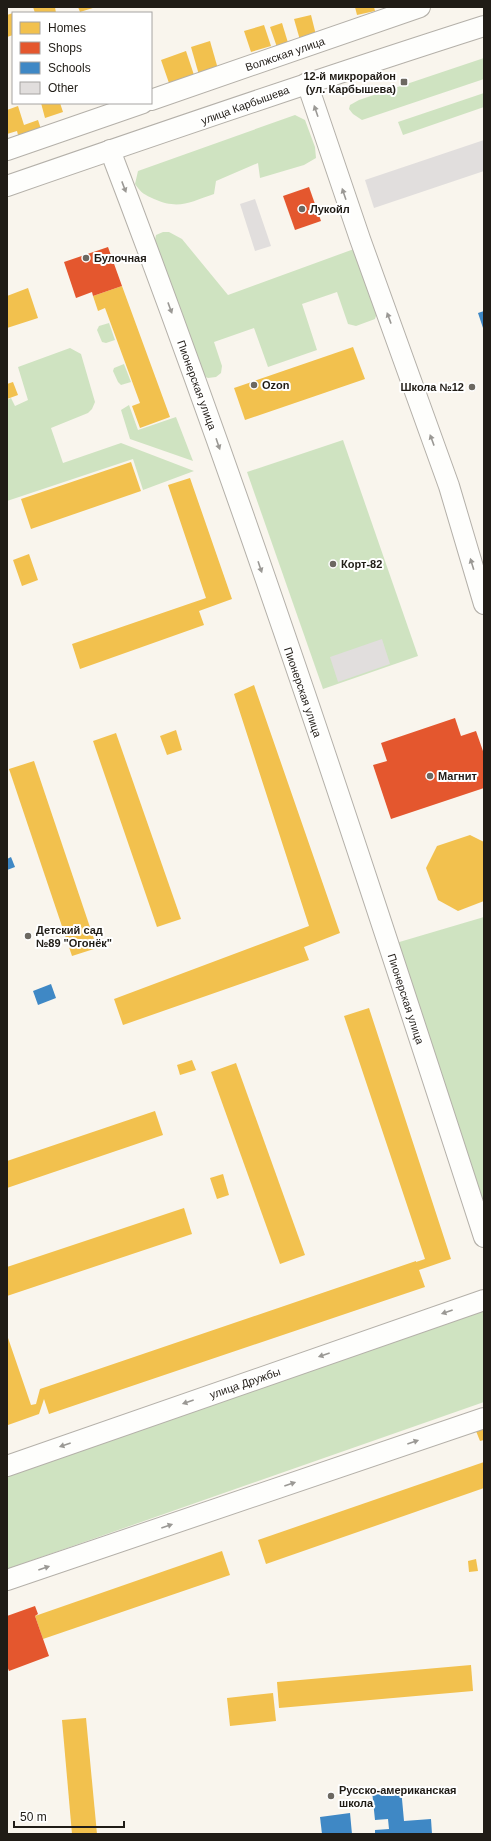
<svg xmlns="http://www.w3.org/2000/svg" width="491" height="1841" font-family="Helvetica,sans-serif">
<rect width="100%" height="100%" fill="#f9f5ed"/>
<!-- green -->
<g fill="#cfe3c1">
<polygon points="484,58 484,79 362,120 353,114 349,109 350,105 359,100"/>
<polygon points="484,93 484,107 403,135 398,122"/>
<path d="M 295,115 L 305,120 L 315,147 L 316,158 L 304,165 L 260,178 L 258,163 L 216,181 L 214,194 C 190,202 179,210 154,199 C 145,195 141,193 135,184 L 138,171 Z"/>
<polygon points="163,232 169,232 182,239 228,295 354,249 377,313 375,319 356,326 348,324 337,292 302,304 317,350 268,367 254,328 214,342 222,366 221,373 216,377 208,378 201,375 154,245 156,235"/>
<polygon points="109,323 115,340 106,343 102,342 97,330 99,326"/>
<polygon points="70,348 81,354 95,402 92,409 88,413 51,428 63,463 121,443 194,471 143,490 133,459 7,501 7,400 11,398 15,406 28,400 18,367"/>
<polygon points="124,364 131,382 121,385 118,382 113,371 114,368"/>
<polygon points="129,405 138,430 176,417 193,461 130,439 121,410"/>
<polygon points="343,440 418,656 323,689 247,472"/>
<polygon points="484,917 484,1207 396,943"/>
<polygon points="484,1310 484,1402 7,1569 7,1476"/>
</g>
<!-- homes -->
<g fill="#f2c14e">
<polygon points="33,7 55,7 56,13 35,13"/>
<polygon points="78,7 96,7 80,12"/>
<polygon points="355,7 374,7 375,11 357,15"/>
<polygon points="13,13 13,35 7,37 7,15"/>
<polygon points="311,15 316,35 300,40 294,19"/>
<polygon points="282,23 289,46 278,50 270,27"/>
<polygon points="264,25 271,46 251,52 244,31"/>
<polygon points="210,41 218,69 199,75 191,47"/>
<polygon points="186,51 195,78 170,86 161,60"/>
<polygon points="41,103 60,103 63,112 45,118"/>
<polygon points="18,106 24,125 38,120 42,132 19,139 17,131 7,134 7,110"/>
<polygon points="122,286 170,417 140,428 132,406 140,403 105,308 98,311 93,296"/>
<polygon points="28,288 38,318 7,328 7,296"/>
<polygon points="353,347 365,379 245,420 234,388"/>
<polygon points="13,382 18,395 7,399 7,384"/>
<polygon points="131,462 141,491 31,529 21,499"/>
<polygon points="190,478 232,599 199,611 204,625 80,669 72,644 206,598 168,485"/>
<polygon points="29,554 38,580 22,586 13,560"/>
<polygon points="254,685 340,933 304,947 309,960 123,1025 114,999 309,926 234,694"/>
<polygon points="176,730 182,750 167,755 160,736"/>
<polygon points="116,733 181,919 157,927 93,741"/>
<polygon points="34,761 97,948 72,956 9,769"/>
<polygon points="470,835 484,842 484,901 458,911 438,900 426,868 437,846"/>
<polygon points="369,1008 451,1259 419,1270 425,1287 49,1414 44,1399 39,1414 8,1425 7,1421 7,1335 31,1405 36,1404 40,1389 416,1261 416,1262 425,1259 344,1016"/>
<polygon points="192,1060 196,1070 180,1075 177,1065"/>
<polygon points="236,1063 305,1255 280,1264 211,1072"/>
<polygon points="155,1111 163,1135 7,1188 7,1161"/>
<polygon points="223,1174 229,1195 217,1199 210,1178"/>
<polygon points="184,1208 192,1234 7,1296 7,1267"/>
<polygon points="484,1428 484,1440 480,1441 476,1431"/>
<polygon points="484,1462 484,1488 266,1564 258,1540"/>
<polygon points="222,1551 230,1575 43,1639 35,1616"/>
<polygon points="476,1559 478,1571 469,1572 468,1561"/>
<polygon points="471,1665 473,1691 279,1708 277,1682"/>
<polygon points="273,1693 276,1721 230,1726 227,1698"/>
<polygon points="86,1718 97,1834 72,1834 62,1720"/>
</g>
<!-- shops -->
<g fill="#e4572e">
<polygon points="309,187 321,221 295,230 283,196"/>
<polygon points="108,247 122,286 93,296 92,292 76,298 64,262"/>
<polygon points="455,718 461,736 476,731 484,754 484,788 391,819 373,765 387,761 381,743"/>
<polygon points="35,1606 38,1614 35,1616 49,1656 9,1671 7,1666 7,1616"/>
</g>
<!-- schools -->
<g fill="#3f88c5">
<polygon points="484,311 484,331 478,313"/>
<polygon points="11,857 15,867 7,870 7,859"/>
<polygon points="51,984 56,998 38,1005 33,991"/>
<polygon points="401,1788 404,1821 431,1819 432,1834 375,1834 375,1830 389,1829 388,1819 375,1820 372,1791"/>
<polygon points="350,1813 352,1834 322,1834 320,1817"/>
</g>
<!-- building -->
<g fill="#e1dedd">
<polygon points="484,140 484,171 374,208 365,180"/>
<polygon points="255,199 271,246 255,251 240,204"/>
<polygon points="382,639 390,664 338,682 330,657"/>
</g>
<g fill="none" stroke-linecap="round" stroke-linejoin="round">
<!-- minor casing -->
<g stroke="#b4b0a9" stroke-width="22">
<g id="minor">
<polyline points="307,83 360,239 449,486 484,604"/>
<polyline points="151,100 420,7"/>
<polyline points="7,150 143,103"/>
<path d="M 110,150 C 247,508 366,873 484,1237"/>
<path d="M 7,186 C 166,131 324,77 484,26"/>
<polyline points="7,1466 484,1300"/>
<polyline points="7,1580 484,1418"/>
</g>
</g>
<!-- minor -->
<use href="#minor" stroke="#fefefc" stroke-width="20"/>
</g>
<!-- one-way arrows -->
<defs><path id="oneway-solid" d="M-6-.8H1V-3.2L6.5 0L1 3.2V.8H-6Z"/></defs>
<g fill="#9a9894">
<use href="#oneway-solid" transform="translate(316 111) rotate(-109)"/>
<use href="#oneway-solid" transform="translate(124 187) rotate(69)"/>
<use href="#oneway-solid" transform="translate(344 194) rotate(-109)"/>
<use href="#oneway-solid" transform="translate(170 308) rotate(70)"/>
<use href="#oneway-solid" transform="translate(389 318) rotate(-110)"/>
<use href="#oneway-solid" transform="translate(432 440) rotate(-110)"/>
<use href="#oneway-solid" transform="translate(218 444) rotate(71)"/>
<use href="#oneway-solid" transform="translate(472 564) rotate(-107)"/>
<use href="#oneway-solid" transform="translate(260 567) rotate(71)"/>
<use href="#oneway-solid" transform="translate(447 1312) rotate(161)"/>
<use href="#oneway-solid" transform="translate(324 1355) rotate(161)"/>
<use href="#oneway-solid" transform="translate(188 1402) rotate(161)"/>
<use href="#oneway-solid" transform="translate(413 1442) rotate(-19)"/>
<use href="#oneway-solid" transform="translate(65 1445) rotate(161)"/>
<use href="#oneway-solid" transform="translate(290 1484) rotate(-19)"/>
<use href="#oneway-solid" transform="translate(167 1526) rotate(-19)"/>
<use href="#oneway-solid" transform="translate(44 1568) rotate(-19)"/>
</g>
<!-- markers -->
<g fill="#6c6861" stroke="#fff" stroke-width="1.5">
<rect x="400" y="78" width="8" height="8" rx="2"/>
<circle cx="302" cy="209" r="4"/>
<circle cx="86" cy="258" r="4"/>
<circle cx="254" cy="385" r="4"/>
<circle cx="472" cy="387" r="4"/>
<circle cx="333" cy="564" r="4"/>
<circle cx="430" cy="776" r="4"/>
<circle cx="28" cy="936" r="4"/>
<circle cx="331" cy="1796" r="4"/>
</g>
<g text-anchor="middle" stroke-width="4" stroke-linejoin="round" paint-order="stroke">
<!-- street labels -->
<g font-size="11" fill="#201c16" stroke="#fff">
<text transform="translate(285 54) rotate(-19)" y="4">Волжская улица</text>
<text transform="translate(245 105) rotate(-20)" y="4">улица Карбышева</text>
<text transform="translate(197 385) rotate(70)" y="4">Пионерская улица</text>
<text transform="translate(303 692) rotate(71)" y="4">Пионерская улица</text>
<text transform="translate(406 999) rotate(72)" y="4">Пионерская улица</text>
<text transform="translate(245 1383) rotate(-19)" y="4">улица Дружбы</text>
</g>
<!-- poi labels -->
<g font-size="11" font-weight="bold" fill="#201c16" stroke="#fff" text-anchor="start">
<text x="396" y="80" text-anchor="end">12-й микрорайон<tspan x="396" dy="13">(ул. Карбышева)</tspan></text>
<text x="310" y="213">Лукойл</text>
<text x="94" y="262">Булочная</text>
<text x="262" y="389">Ozon</text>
<text x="464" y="391" text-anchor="end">Школа №12</text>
<text x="341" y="568">Корт-82</text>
<text x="438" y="780">Магнит</text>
<text x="36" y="934">Детский сад<tspan x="36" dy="13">№89 "Огонёк"</tspan></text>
<text x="339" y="1794">Русско-американская<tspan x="339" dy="13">школа</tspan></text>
</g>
</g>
<!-- border -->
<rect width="491" height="1841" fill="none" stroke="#201c16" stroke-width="16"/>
<!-- legend -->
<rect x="12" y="12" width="140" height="92" fill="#ffffff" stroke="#a6a4a2"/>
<rect x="20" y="22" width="20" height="12" fill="#f2c14e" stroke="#a6a4a2"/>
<text x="48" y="32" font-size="12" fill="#201c16">Homes</text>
<rect x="20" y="42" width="20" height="12" fill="#e4572e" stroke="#a6a4a2"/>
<text x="48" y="52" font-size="12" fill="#201c16">Shops</text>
<rect x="20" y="62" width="20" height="12" fill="#3f88c5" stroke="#a6a4a2"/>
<text x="48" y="72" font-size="12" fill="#201c16">Schools</text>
<rect x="20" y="82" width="20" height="12" fill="#e1dedd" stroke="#a6a4a2"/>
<text x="48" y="92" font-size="12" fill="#201c16">Other</text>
<!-- scale -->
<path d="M14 1821v6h110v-6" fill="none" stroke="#201c16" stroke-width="2"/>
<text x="20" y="1821" font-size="12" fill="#201c16" stroke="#ffffff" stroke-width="3" paint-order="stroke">50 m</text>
</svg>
